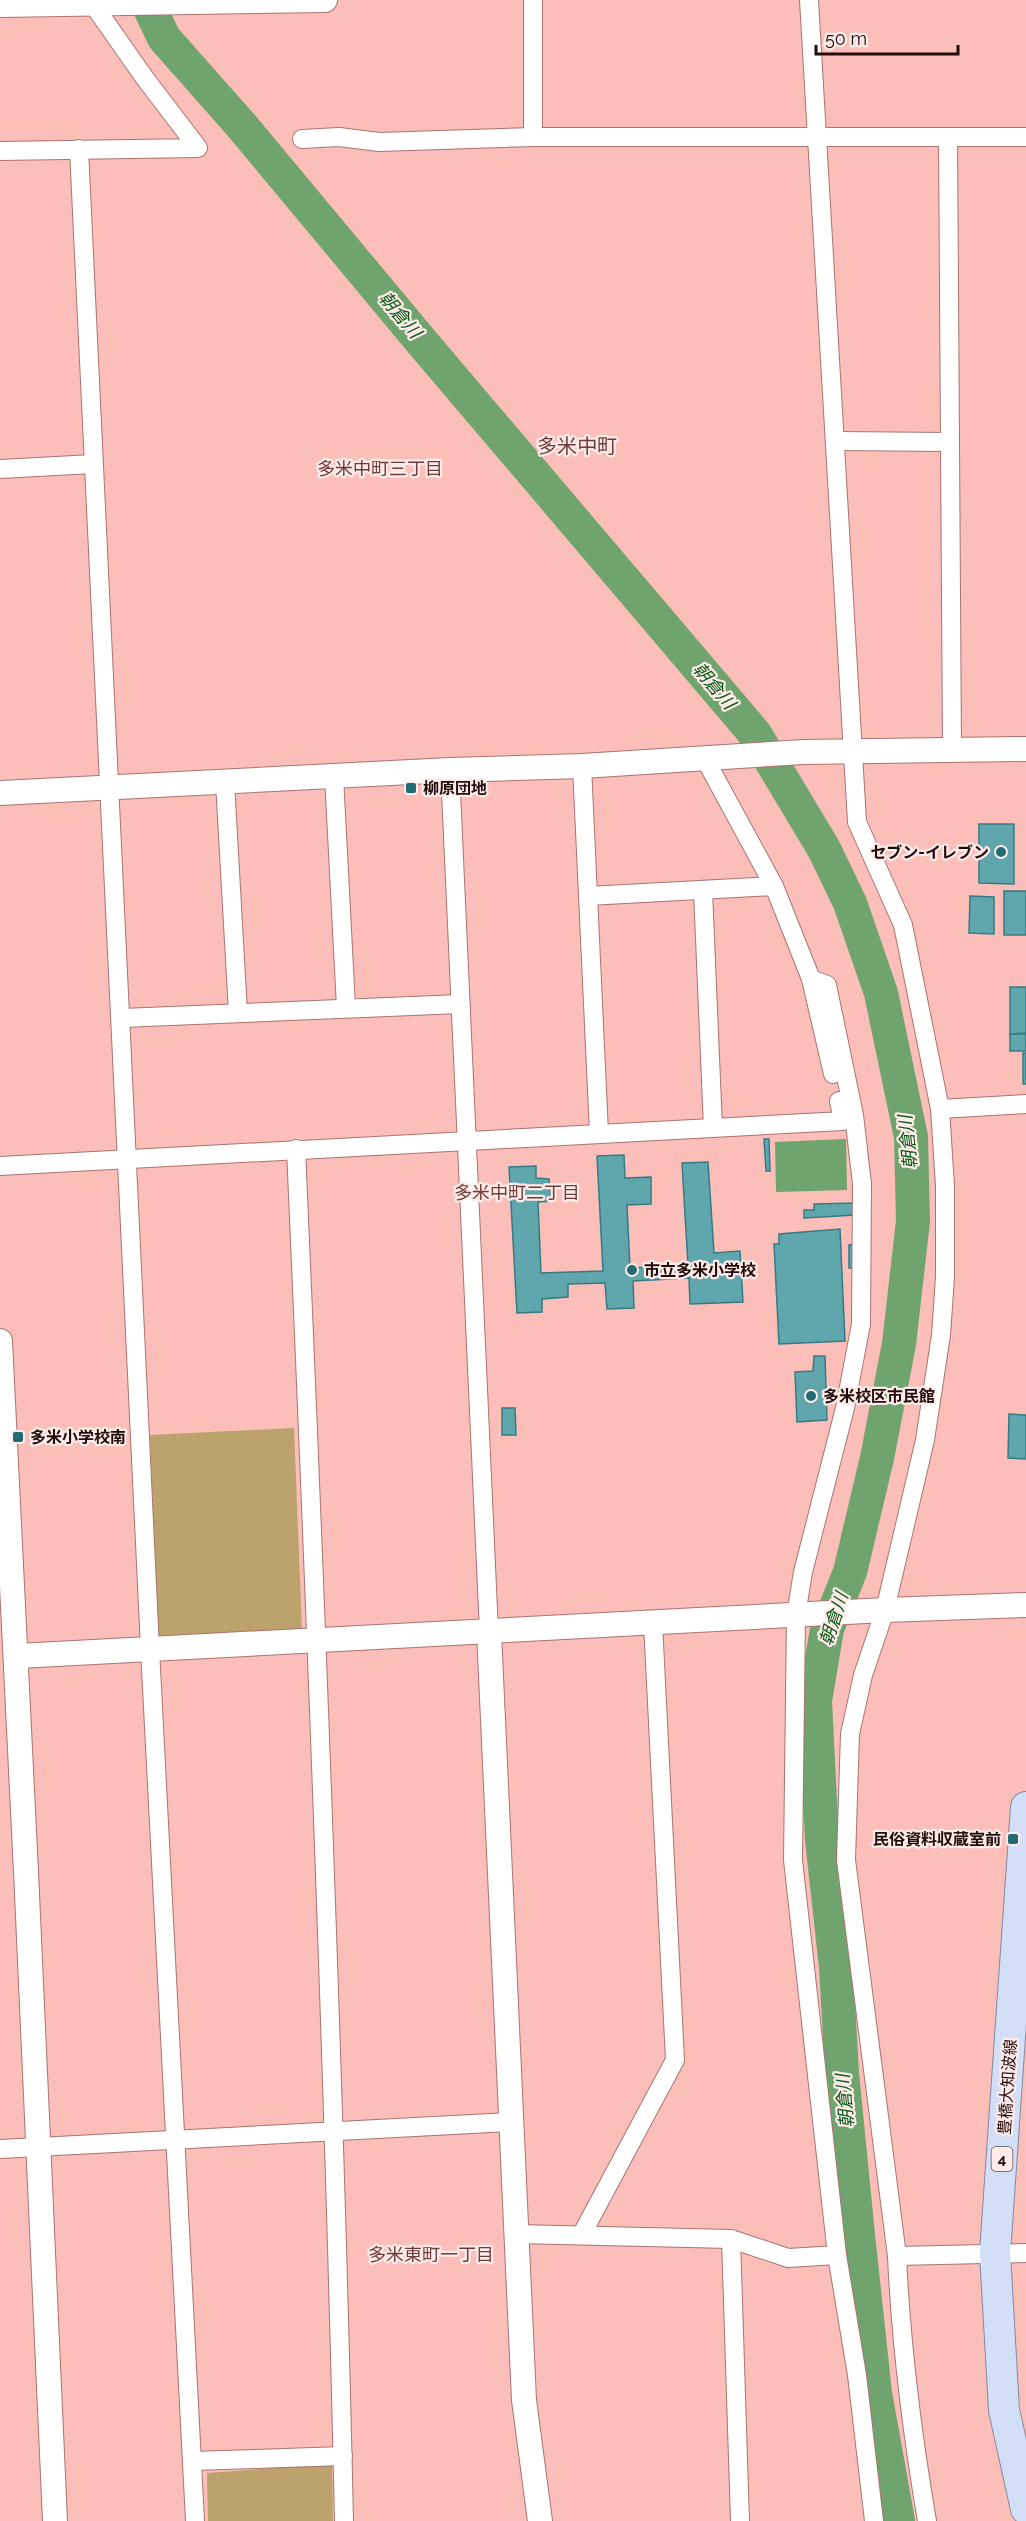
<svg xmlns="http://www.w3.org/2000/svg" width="1026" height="2521" font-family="Raleway,'Noto Sans JP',sans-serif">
<rect width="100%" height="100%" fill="#fcbeb9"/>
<!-- green -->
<g fill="#bca26c">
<polygon points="294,1428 302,1630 158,1636 150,1435"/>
<polygon points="332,2464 333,2521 208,2521 207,2473"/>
</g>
<!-- water -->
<polygon fill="#6fa46f" points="846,1139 847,1190 776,1192 775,1142"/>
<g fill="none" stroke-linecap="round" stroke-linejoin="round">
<!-- river -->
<polyline stroke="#6fa46f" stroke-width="34" points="146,0 164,38 241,125 421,341 755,734 824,849 850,903 881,993 911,1137 913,1221 899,1344 877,1458 850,1572 827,1629 815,1701 822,1840 836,1967 842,2073 858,2235 875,2393 898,2521"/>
</g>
<!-- building -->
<g fill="#5fa6ad" stroke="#347c83" stroke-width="1.5">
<polygon points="979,824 1014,824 1014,884 979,883"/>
<rect x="1004" y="891" width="22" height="44"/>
<polygon points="970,896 994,897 994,934 969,933"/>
<polygon points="1010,987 1026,987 1026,1033 1010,1034"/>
<rect x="1010" y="1034" width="16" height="17"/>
<rect x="1023" y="1053" width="3" height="31"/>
<polygon points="764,1139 769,1139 770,1171 766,1171"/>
<polygon points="624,1155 625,1178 651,1177 651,1204 627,1205 630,1268 688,1265 682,1163 708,1162 714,1253 740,1251 743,1302 690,1304 689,1278 633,1281 634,1308 607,1309 605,1283 568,1284 568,1297 542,1299 542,1312 517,1313 509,1167 536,1166 536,1178 549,1179 551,1201 538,1202 541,1273 603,1271 597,1156"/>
<polygon points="855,1203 856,1215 804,1218 804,1210 814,1210 814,1204"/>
<polygon points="840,1229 845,1341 779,1344 774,1244 779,1244 779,1234"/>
<polygon points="858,1244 858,1268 849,1268 849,1245"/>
<polygon points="814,1356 825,1356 827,1420 797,1422 795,1372 813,1371"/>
<polygon points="502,1408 515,1408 516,1435 502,1435"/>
<polygon points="1009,1414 1026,1415 1026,1459 1008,1458"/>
</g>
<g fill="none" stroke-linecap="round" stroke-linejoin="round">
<!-- minor casing -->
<g stroke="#ab736f" stroke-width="20">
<g id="minor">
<polyline points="533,0 533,137"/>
<path d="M 809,0 L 857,822 L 903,925 L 940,1109 L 945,1186 L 945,1277 L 941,1335 L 925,1440 L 885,1610 L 863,1675 L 850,1734 L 846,1860 L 897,2256 C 901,2345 912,2433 927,2521"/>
<polyline points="948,137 952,749"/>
<polyline points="302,139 339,137 379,142 533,137 1026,137"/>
<polyline points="79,149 150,1649 195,2521"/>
<polyline points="0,151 198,148 144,77 90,0"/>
<polyline points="836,441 949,442"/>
<polyline points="0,469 93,464"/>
<polyline points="705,759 774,886 811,979 833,1074"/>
<polyline points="582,766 599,1133"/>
<polyline points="450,770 489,1632"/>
<polyline points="334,776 346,1007"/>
<polyline points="225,782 238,1013"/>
<polyline points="703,891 713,1128"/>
<polyline points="588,896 774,886"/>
<polyline points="811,979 827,985 854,1115 862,1184 861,1324 845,1408 803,1572 796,1615 793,1860 837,2255 857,2375 874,2521"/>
<polyline points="122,1018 460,1004"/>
<polyline points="940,1109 1026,1104"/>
<path d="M 296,1149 C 316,1606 334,2063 344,2521"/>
<polyline points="0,1166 843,1121 839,1101"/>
<polyline points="0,2149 510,2122"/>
<polyline points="516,2234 731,2239 788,2258 837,2255"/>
<polyline points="582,2234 675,2060 653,1623"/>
<polyline points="731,2239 740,2521"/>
<polyline points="897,2256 1026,2253"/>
<polyline points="192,2461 343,2456"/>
</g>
</g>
<!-- tertiary casing -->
<g stroke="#ab736f" stroke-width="26">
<g id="tertiary">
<polyline points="0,5 325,0"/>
<polyline points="0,793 450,770 582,766 803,752 1026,749"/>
<path d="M 0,1341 C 22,1734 36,2128 55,2521"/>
<polyline points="489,1632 524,2400 540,2521"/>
<polyline points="18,1656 885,1610 1026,1605"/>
</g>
</g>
<!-- primary casing -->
<g stroke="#8288a0" stroke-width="32">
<polyline id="primary" points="1026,1807 995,2253 1004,2410 1026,2509"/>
</g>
<!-- minor -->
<use href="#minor" stroke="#fff" stroke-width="18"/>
<!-- tertiary -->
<use href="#tertiary" stroke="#fff" stroke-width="24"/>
<!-- primary -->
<use href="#primary" stroke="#d3dff7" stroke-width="30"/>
</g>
<!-- markers -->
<g fill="#216c73" stroke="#ffebe9" stroke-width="2">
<rect x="405" y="782" width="12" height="12" rx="3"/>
<circle cx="1001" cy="852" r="6"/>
<circle cx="632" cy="1270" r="6"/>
<circle cx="811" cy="1396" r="6"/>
<rect x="12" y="1431" width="12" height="12" rx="3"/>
<rect x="1007" y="1833" width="12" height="12" rx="3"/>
</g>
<g text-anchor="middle" stroke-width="4.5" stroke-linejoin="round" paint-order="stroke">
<!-- shield labels -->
<rect fill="#ffebe9" stroke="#634f4d" stroke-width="1.5" x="991.5" y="2147" width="21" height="24" rx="4.5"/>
<g font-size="15" font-weight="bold" fill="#200c0a">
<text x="1002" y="2164">4</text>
</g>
<!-- poi labels -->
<g font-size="16" font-weight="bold" fill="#200c0a" stroke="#ffebe9" text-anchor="start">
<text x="423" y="794">柳原団地</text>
<text x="989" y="858" text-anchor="end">セブン-イレブン</text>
<text x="644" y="1276">市立多米小学校</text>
<text x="823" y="1402">多米校区市民館</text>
<text x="30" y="1443">多米小学校南</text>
<text x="1001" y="1845" text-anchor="end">民俗資料収蔵室前</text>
</g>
<!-- street labels -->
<g font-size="16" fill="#200c0a" stroke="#ffebe9">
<text transform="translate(1007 2087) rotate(-86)" y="6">豊橋大知波線</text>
</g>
<!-- water labels -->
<g font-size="18" font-style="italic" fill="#065a14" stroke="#ffebe9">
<text transform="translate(400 315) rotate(50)" y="6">朝倉川</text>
<text transform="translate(714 686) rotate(50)" y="6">朝倉川</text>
<text transform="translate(908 1142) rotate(-96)" y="6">朝倉川</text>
<text transform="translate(834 1619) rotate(-72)" y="6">朝倉川</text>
<text transform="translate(845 2101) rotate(-95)" y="6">朝倉川</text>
</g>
<!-- neighbourhood labels -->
<g font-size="18" fill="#6e3b38" stroke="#ffebe9">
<text x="380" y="475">多米中町三丁目</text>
<text x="517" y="1199">多米中町二丁目</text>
<text x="431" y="2261">多米東町一丁目</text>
</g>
<!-- quarter labels -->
<g font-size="20" fill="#6e3b38" stroke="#ffebe9">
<text x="577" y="453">多米中町</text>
</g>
</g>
<!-- scale -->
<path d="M816 45v9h142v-9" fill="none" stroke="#200c0a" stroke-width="3"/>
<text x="825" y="45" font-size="18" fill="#200c0a" stroke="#ffebe9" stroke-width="4.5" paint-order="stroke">50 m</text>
</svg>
